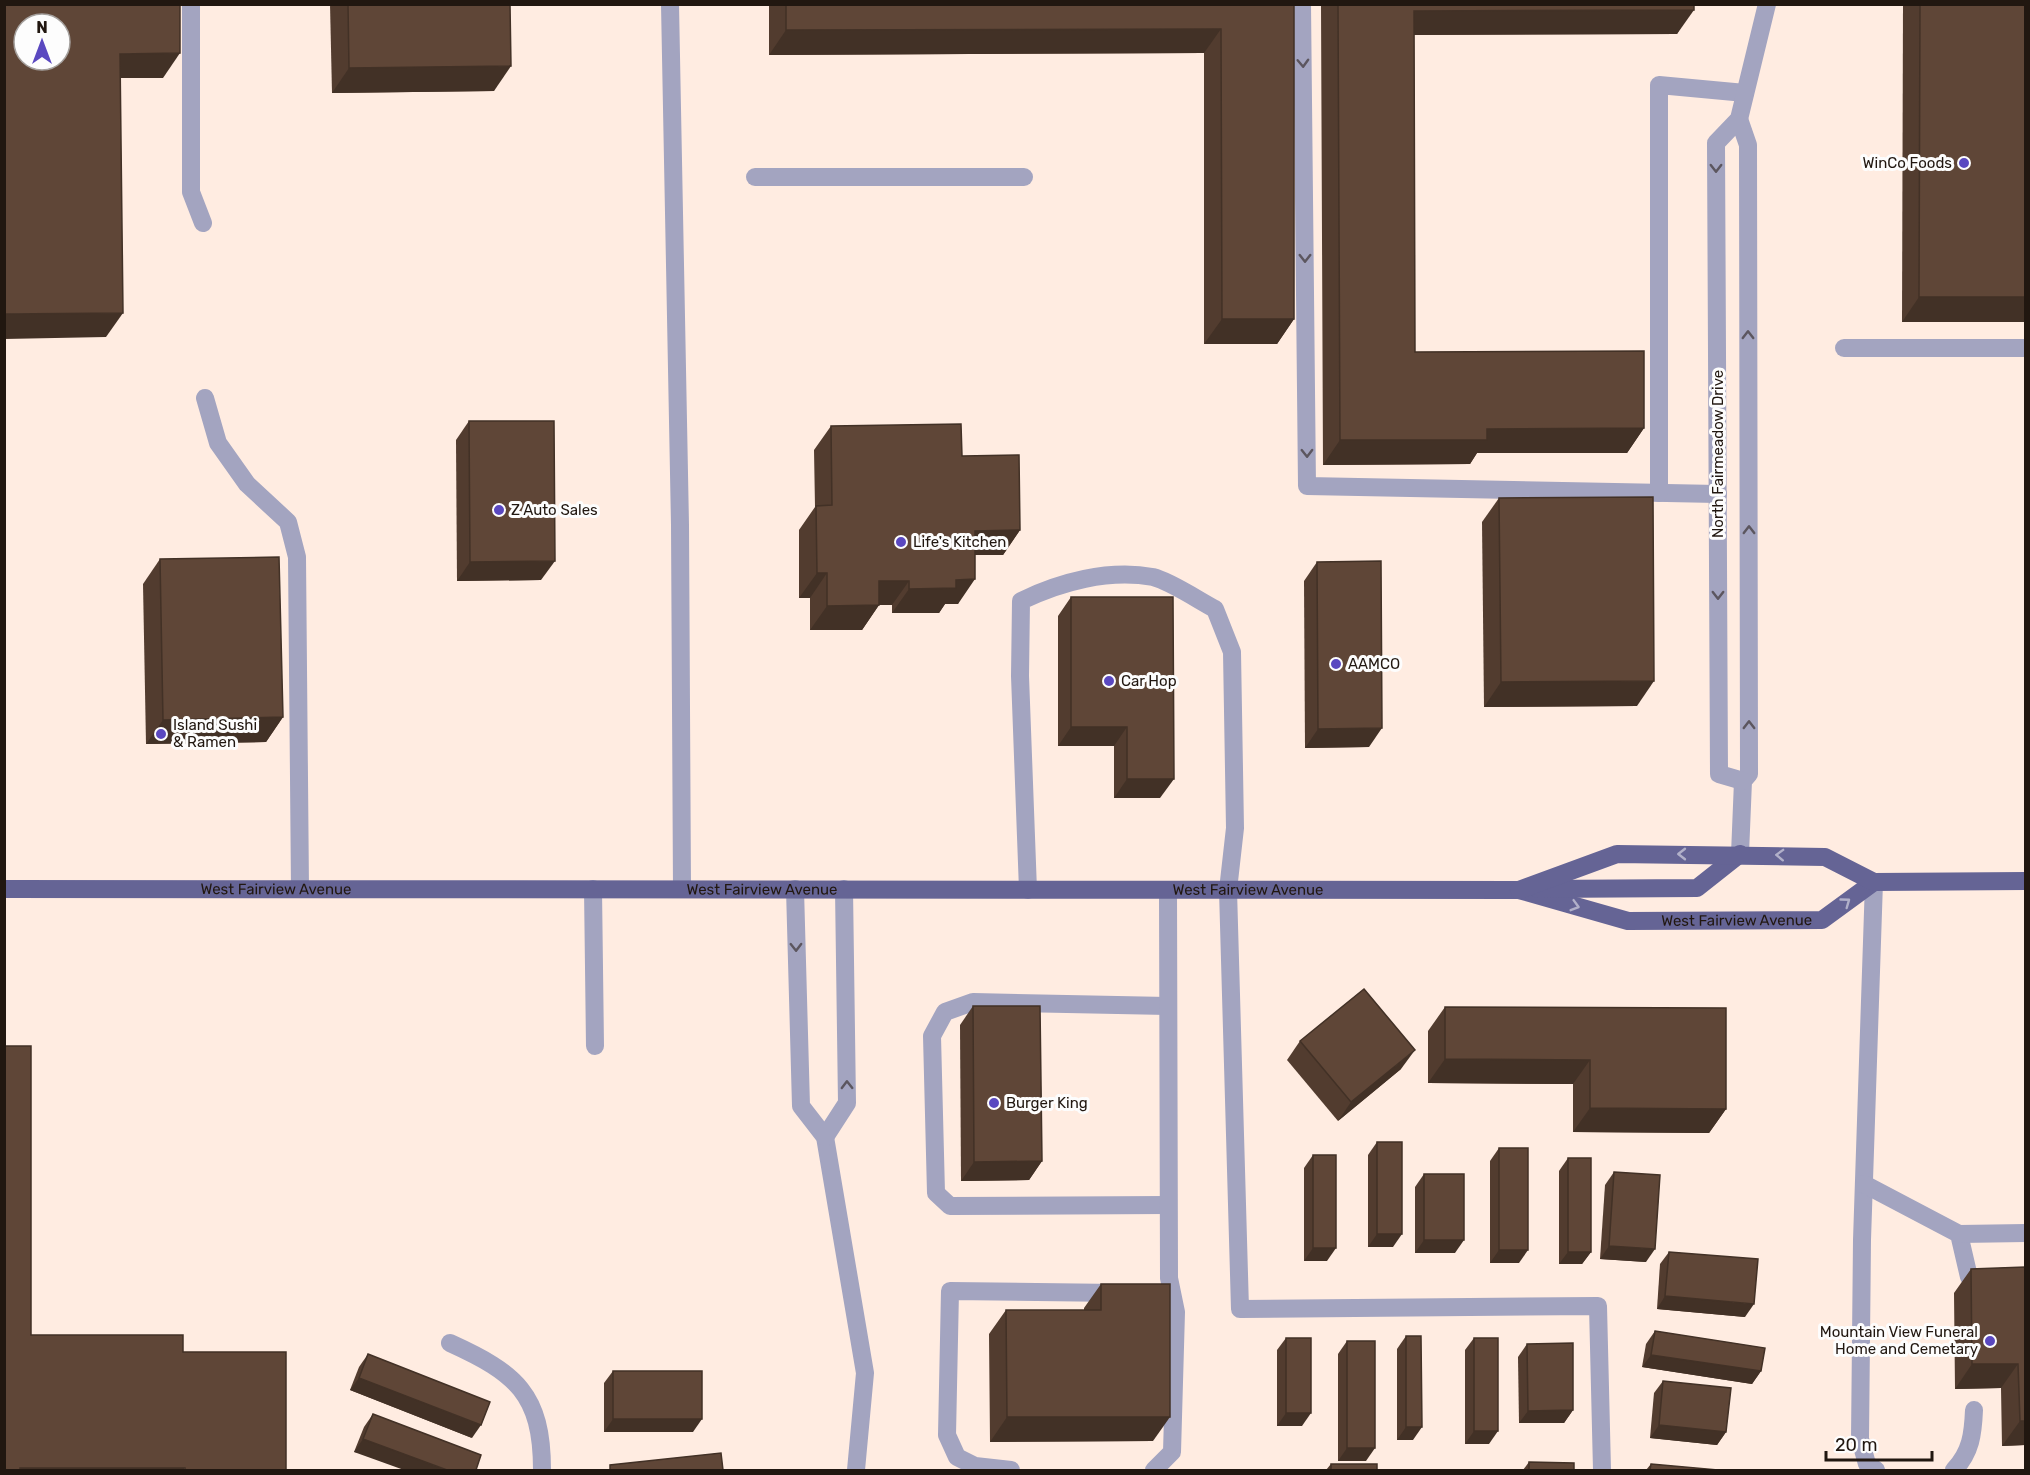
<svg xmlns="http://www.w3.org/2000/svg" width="2030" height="1475" font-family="Rubik,sans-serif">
<rect width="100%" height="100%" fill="#ffece1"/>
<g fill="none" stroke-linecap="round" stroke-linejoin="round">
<!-- service -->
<g stroke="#a3a4c0" stroke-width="18">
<polyline points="191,4 191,192 203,223"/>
<polyline points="670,4 680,525 682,889"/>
<polyline points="1302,4 1307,486 1718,494"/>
<polyline points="755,177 1024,177"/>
<polyline points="1844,348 2026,348"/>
<polyline points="205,398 218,443 247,484 288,522 297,557 300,889"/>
<polyline points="1659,493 1659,85 1745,93"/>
<polyline points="1874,882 1862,1240 1860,1439 1867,1464 1876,1470"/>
<polyline points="593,889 595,1046"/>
<polyline points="795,889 801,1106 825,1137 865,1373 856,1470"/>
<path d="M 1028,890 L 1020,676 L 1021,601 C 1060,582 1108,569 1153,577 C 1170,581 1198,600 1215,609 L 1232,652 L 1235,828 L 1228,890 L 1240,1309 L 1598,1306 L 1602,1470"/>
<polyline points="1168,1006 973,1002 945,1012 932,1036 936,1193 950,1206 1168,1205"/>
<polyline points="825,1137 847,1103 844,889"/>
<polyline points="1864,1184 1959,1234 1969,1277"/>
<polyline points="1959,1234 2026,1233"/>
<polyline points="1011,1470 975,1466 957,1457 947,1435 950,1291 1119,1293"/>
<polyline points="1154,1470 1172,1452 1176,1312 1169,1278 1168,890"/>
<path d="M 1954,1470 C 1971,1452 1973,1434 1974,1410"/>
</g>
<!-- minor -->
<g stroke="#a3a4c0" stroke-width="18">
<polyline points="1739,119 1748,145 1749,774 1743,781 1740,854"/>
<polyline points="1743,781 1719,774 1716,143 1739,119 1767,4"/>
<path d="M 450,1343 C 516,1373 542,1394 542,1470"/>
</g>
<!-- primary -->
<g stroke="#656495" stroke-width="18">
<path id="s1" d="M 4,889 L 1519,890 L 1628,921 L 1822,920 L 1874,882"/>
<polyline points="1538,889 1697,888 1740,854"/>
<polyline points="1519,890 1617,854 1825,857 1874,882 2026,881"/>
</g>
</g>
<!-- wall -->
<g fill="#523c2f">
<polygon points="330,4 510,4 494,91 332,93"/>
<polygon points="769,4 1294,4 1294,319 1277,344 1204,344 1204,53 769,55"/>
<polygon points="1321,4 1694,4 1677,34 1414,35 1415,352 1644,428 1627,453 1477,453 1470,464 1323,465"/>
<polygon points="1903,4 2025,4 2025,322 1902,322"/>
<polygon points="469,421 541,580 457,581 456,440"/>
<polygon points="831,426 962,456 1020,530 1003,555 975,555 958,604 945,604 939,613 892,613 892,605 879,605 862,630 810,630 810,598 799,598 799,530 815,507 814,450"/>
<polygon points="1499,498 1637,706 1484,707 1482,522"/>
<polygon points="160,559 283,717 266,742 146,744 143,584"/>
<polygon points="1317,562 1369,747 1305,748 1304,581"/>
<polygon points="1071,597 1160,798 1114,798 1114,746 1058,746 1058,616"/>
<polygon points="973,1006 1042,1161 1029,1180 961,1181 960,1025"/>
<polygon points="1445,1007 1726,1109 1709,1133 1573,1132 1573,1084 1428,1083 1428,1031"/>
<polygon points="1300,1041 1401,1069 1338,1121 1287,1060"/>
<polygon points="1377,1142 1393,1247 1368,1247 1368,1155"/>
<polygon points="1499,1148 1519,1263 1490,1263 1490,1161"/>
<polygon points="1313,1155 1327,1261 1304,1261 1304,1168"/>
<polygon points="1568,1158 1591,1252 1582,1264 1559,1264 1559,1171"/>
<polygon points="1614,1172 1646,1262 1600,1259 1605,1185"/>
<polygon points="1424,1174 1455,1253 1415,1253 1415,1187"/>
<polygon points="1669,1252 1745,1317 1657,1309 1660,1264"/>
<polygon points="2025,1267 2025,1445 2002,1446 2001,1388 1955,1389 1954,1293 1971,1269"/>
<polygon points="1101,1284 1153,1441 990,1442 989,1334 1006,1310 1084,1310 1084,1308"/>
<polygon points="1655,1331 1761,1371 1752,1384 1642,1367 1646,1344"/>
<polygon points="1406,1336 1413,1440 1397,1440 1397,1349"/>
<polygon points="1286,1338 1302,1426 1277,1426 1277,1350"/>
<polygon points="1474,1338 1489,1444 1465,1444 1465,1350"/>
<polygon points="1347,1341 1366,1461 1338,1461 1338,1354"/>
<polygon points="1527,1344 1573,1410 1564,1423 1519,1423 1518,1357"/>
<polygon points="368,1354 472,1438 350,1390 359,1367"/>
<polygon points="613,1371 693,1432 604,1432 604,1383"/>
<polygon points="1663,1381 1726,1432 1717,1445 1650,1438 1654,1393"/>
<polygon points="373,1414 476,1470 354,1452 364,1427"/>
<polygon points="1529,1462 1574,1470 1523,1470"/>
<polygon points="1331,1464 1377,1470 1326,1470"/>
<polygon points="1651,1464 1718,1470 1646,1470"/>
</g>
<!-- shaded-wall -->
<g fill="#423126">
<polygon points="1694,10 1677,34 1397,35 1414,11"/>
<polygon points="1221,29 1204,53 769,55 786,30"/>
<polygon points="180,53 163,78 103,78 120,54"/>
<polygon points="511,66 494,91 332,93 349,68"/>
<polygon points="1919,297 2025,297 2025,322 1902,322"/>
<polygon points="123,313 106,337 4,339 4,314"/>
<polygon points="1222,319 1294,319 1277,344 1204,344"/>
<polygon points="1644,428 1627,453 1477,453 1470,464 1323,465 1340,440 1487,429"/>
<polygon points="1020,530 1003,555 958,555 975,531"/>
<polygon points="555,561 541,580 457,581 470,562"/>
<polygon points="817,573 827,573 810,598 799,598"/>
<polygon points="975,579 958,604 945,604 939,613 892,613 909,589 956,580"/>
<polygon points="879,581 909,581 892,605 872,605 879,605 862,630 810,630 827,606"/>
<polygon points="1654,681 1637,706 1484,707 1501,682"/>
<polygon points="283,717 266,742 146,744 163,720"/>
<polygon points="1071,727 1127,727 1114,746 1058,746"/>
<polygon points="1382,728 1369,747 1305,748 1318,729"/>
<polygon points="1127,779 1174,779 1160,798 1114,798"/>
<polygon points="1415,1050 1401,1069 1338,1121 1351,1102"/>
<polygon points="1445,1059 1590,1060 1573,1084 1428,1083"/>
<polygon points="1590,1108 1726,1109 1709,1133 1573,1132"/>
<polygon points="1042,1161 1029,1180 961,1181 974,1162"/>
<polygon points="1377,1234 1402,1234 1393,1247 1368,1247"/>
<polygon points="1424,1240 1464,1240 1455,1253 1415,1253"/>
<polygon points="1609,1246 1655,1249 1646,1262 1600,1259"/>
<polygon points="1313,1248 1336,1248 1327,1261 1304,1261"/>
<polygon points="1499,1250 1528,1250 1519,1263 1490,1263"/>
<polygon points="1568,1252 1591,1252 1582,1264 1559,1264"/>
<polygon points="1665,1296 1754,1304 1745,1317 1657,1309"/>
<polygon points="1651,1355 1761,1371 1752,1384 1642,1367"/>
<polygon points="1972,1364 2018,1364 2001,1388 1955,1389"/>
<polygon points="359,1378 481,1425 472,1438 350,1390"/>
<polygon points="1573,1410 1564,1423 1519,1423 1528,1411"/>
<polygon points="1286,1413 1311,1413 1302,1426 1277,1426"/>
<polygon points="1007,1417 1170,1417 1153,1441 990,1442"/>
<polygon points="613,1419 702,1419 693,1432 604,1432"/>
<polygon points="2020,1421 2025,1421 2025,1445 2002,1446"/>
<polygon points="1659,1425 1726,1432 1717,1445 1650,1438"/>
<polygon points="1406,1427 1422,1427 1413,1440 1397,1440"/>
<polygon points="1474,1431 1498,1431 1489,1444 1465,1444"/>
<polygon points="363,1439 447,1470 404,1470 354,1452"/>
<polygon points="1347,1448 1375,1448 1366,1461 1338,1461"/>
<polygon points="20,1468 185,1468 183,1470 18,1470"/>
</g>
<!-- building -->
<g fill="#5f4637" stroke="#423126" stroke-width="1.5" fill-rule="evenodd">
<path d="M 4,4 L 180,4 L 180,53 L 120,54 L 123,313 L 4,314 ZM 24,24 L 60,24 L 60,60 L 24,60 Z"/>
<polygon points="348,4 510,4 511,66 349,68"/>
<polygon points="786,4 1294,4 1294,319 1222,319 1221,29 786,30"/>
<polygon points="1338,4 1694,4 1694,10 1414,11 1415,352 1644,351 1644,428 1487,429 1487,440 1340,440"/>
<polygon points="1920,4 2025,4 2025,297 1919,297"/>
<polygon points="469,421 554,421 555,561 470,562"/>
<polygon points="961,424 962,456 1019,455 1020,530 975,531 975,579 956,580 956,588 909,589 909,581 879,581 879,605 827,606 827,573 817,573 816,506 832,505 831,426"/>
<polygon points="1653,497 1654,681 1501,682 1499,498"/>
<polygon points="279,557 283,717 163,720 160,559"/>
<polygon points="1381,561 1382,728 1318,729 1317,562"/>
<polygon points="1071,597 1173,597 1174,779 1127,779 1127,727 1071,727"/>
<polygon points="1364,989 1415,1050 1351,1102 1300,1041"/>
<polygon points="973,1006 1040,1006 1042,1161 974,1162"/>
<polygon points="1445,1007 1726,1008 1726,1109 1590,1108 1590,1060 1445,1059"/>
<polygon points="4,1046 31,1046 31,1335 183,1335 183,1352 286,1352 286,1470 185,1470 185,1468 20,1468 20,1470 4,1470"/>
<rect x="1377" y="1142" width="25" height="92"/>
<rect x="1499" y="1148" width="29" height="102"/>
<rect x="1313" y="1155" width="23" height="93"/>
<rect x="1568" y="1158" width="23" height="94"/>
<polygon points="1614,1172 1660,1175 1655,1249 1609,1246"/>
<rect x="1424" y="1174" width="40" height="66"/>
<polygon points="1669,1252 1758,1259 1754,1304 1665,1296"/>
<polygon points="2025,1267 2025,1421 2020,1421 2018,1364 1972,1364 1971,1269"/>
<polygon points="1101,1284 1170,1284 1170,1417 1007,1417 1006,1310 1101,1310"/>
<polygon points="1655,1331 1765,1348 1761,1371 1651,1355"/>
<polygon points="1406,1336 1421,1336 1422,1427 1406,1427"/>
<rect x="1286" y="1338" width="25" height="75"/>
<rect x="1474" y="1338" width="24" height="93"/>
<rect x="1347" y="1341" width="28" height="107"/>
<polygon points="1573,1343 1573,1410 1528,1411 1527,1344"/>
<polygon points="368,1354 490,1402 481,1425 359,1378"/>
<rect x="613" y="1371" width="89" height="48"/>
<polygon points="1663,1381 1731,1388 1726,1432 1659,1425"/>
<polygon points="373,1414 481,1455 476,1470 447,1470 363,1439"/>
<polygon points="721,1453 723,1470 610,1470 610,1465"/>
<polygon points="1529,1462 1574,1463 1574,1470 1529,1470"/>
<rect x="1331" y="1464" width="46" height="6"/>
<polygon points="1651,1464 1718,1470 1650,1470"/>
</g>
<!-- one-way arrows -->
<defs><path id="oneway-chevron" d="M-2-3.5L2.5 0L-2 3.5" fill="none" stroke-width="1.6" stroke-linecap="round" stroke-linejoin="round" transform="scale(1.5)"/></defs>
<g stroke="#5c565f">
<use href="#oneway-chevron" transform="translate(1303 63) rotate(88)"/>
<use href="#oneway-chevron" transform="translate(1716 168) rotate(90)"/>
<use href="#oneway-chevron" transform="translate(1305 258) rotate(90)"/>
<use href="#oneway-chevron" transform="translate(1748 335) rotate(-90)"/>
<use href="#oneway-chevron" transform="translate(1307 453) rotate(89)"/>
<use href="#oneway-chevron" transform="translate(1749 530) rotate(-90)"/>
<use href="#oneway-chevron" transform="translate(1718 595) rotate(90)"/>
<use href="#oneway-chevron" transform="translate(1749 725) rotate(-90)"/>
<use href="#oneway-chevron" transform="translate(796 947) rotate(89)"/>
<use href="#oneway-chevron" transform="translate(847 1085) rotate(-91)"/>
</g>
<g stroke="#b1b0c9">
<use href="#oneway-chevron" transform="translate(1682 854) rotate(180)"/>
<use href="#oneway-chevron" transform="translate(1780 855) rotate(-178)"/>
<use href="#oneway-chevron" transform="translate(1846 902) rotate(-36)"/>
<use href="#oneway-chevron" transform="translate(1575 906) rotate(16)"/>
</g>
<!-- markers -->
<g fill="#5a48c0" stroke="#fdfdfd" stroke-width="2">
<circle cx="1964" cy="163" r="6"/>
<circle cx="499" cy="510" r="6"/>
<circle cx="901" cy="542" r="6"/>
<circle cx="1336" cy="664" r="6"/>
<circle cx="1109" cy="681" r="6"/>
<circle cx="161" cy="734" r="6"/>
<circle cx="994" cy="1103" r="6"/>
<circle cx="1990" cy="1341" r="6"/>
</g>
<g text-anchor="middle" stroke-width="6" stroke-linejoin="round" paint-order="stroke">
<!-- poi labels -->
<g font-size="15" fill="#211710" stroke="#fdfdfd" text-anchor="start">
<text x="1952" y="168" text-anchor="end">WinCo Foods</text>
<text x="511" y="515">Z Auto Sales</text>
<text x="913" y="547">Life's Kitchen</text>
<text x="1348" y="669">AAMCO</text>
<text x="1121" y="686">Car Hop</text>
<text x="173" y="730">Island Sushi<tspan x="173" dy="17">&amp; Ramen</tspan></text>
<text x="1006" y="1108">Burger King</text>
<text x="1978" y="1337" text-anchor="end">Mountain View Funeral<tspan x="1978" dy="17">Home and Cemetary</tspan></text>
</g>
<!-- street labels -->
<g font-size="15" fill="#211710" stroke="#fdfdfd">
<text transform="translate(1718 454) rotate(-90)" y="5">North Fairmeadow Drive</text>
<text dy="5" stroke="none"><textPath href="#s1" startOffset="272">West Fairview Avenue</textPath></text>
<text dy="5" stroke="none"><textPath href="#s1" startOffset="758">West Fairview Avenue</textPath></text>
<text dy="5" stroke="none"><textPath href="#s1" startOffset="1244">West Fairview Avenue</textPath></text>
<text dy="5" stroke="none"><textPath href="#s1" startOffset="1737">West Fairview Avenue</textPath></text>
</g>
</g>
<!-- border -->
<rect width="2030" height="1475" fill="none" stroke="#211710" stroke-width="12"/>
<!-- north arrow -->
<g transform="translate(42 42)"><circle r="28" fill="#fdfdfd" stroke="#a5a19e" stroke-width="1.5"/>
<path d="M0-4.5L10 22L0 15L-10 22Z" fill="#5a48c0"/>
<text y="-9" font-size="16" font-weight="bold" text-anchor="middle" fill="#211710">N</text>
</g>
<!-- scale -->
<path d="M1826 1451v9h106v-9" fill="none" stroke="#211710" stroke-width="3"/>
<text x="1835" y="1451" font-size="18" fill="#211710" stroke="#fdfdfd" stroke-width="4.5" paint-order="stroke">20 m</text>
</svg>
